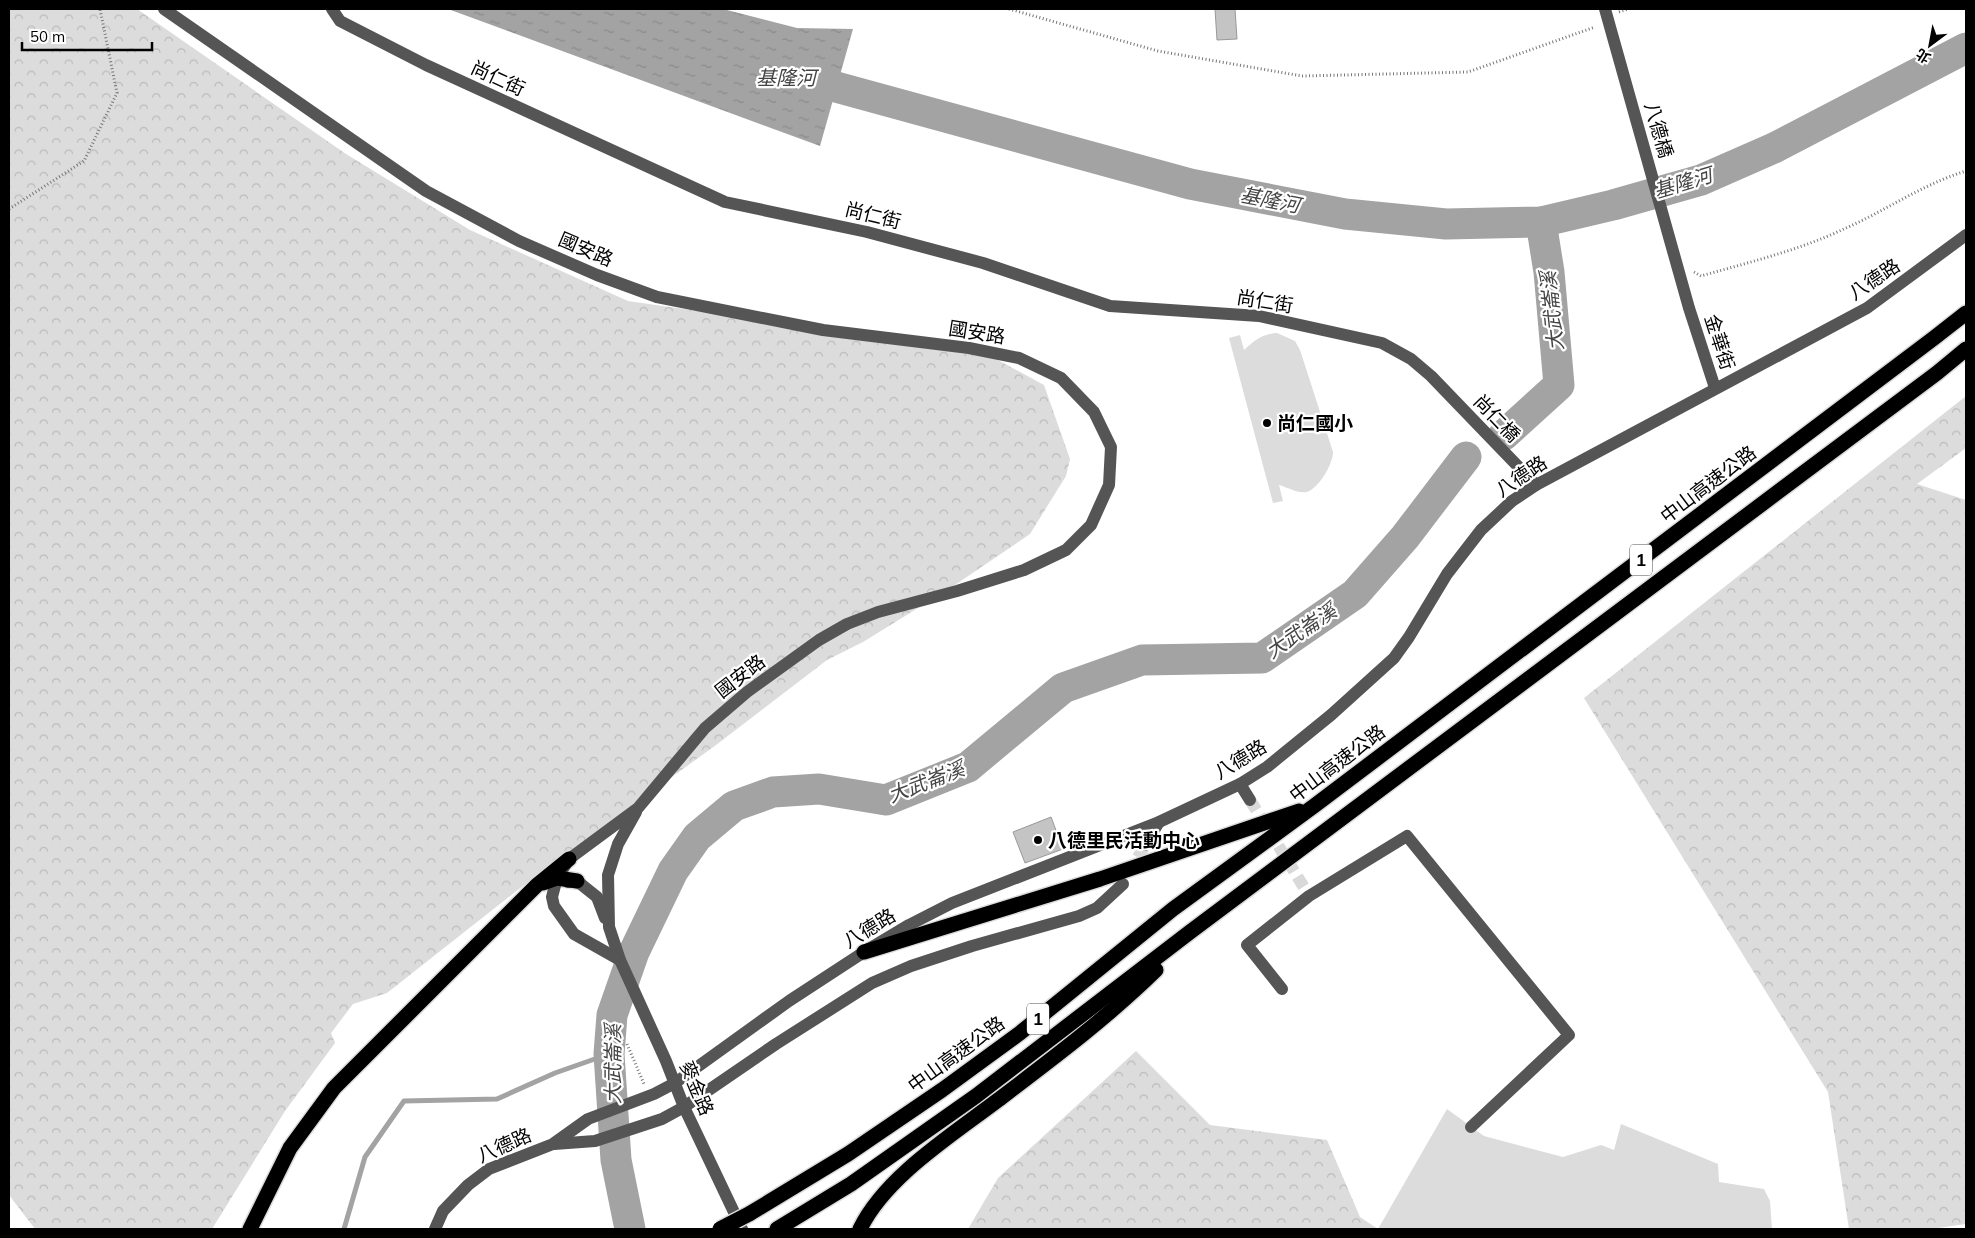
<svg xmlns="http://www.w3.org/2000/svg" width="1975" height="1238" font-family="Mulish,'Noto Sans TC',sans-serif">
<defs>
<pattern id="forest-crowns" width="20" height="18" patternUnits="userSpaceOnUse" patternTransform="scale(1.25)"><rect width="20" height="18" fill="#dcdcdc"/><path d="M2 6a3 3 0 1 1 6 0M12 15a3 3 0 1 1 6 0" fill="none" stroke="#bbb"/></pattern>
<pattern id="water-ripples" width="26" height="14" patternUnits="userSpaceOnUse" patternTransform="scale(1.25)"><rect width="26" height="14" fill="#a3a3a3"/><path d="M2 4q2-2 4 0t4 0M15 11q2-2 4 0t4 0" fill="none" stroke="#8b8b8b"/></pattern>
</defs>
<rect width="100%" height="100%" fill="#fff"/>
<!-- green -->
<g fill="#dcdcdc">
<path d="M 1277,333 L 1295,341 L 1300,350 L 1333,452 C 1333,464 1319,488 1307,492 C 1298,494 1287,487 1279,485 L 1283,501 L 1273,503 L 1229,338 L 1240,335 L 1244,350 C 1255,340 1262,334 1277,333 Z"/>
<polygon points="1447,1109 1484,1136 1563,1157 1601,1145 1614,1150 1621,1124 1718,1164 1719,1182 1764,1189 1770,1201 1772,1229 1378,1229"/>
</g>
<!-- forest -->
<g fill="url(#forest-crowns)">
<polygon points="9,9 137,9 346,154 470,230 628,301 983,352 1044,385 1070,459 1066,476 1030,534 952,587 863,642 827,660 716,745 538,874 387,993 353,1004 331,1033 335,1043 285,1111 212,1229 35,1229 9,1195"/>
<polygon points="1966,396 1966,448 1917,484 1966,500 1966,1224 1931,1229 1849,1229 1828,1092 1584,698"/>
<polygon points="1136,1051 1210,1125 1327,1140 1360,1217 1378,1229 968,1229 998,1178"/>
</g>
<!-- water -->
<polygon fill="url(#water-ripples)" points="448,9 723,9 797,28 853,29 820,146"/>
<g fill="none" stroke-linecap="round" stroke-linejoin="round">
<!-- stream -->
<polyline stroke="#a3a3a3" stroke-width="5" points="344,1229 365,1157 404,1101 497,1099 555,1073 609,1054"/>
<!-- river -->
<g stroke="#a3a3a3" stroke-width="31">
<polyline points="796,76 1190,184 1345,214 1446,224 1541,222 1613,205 1701,180 1774,148 1966,48"/>
<polyline points="1504,435 1559,385 1549,272 1541,222"/>
<polyline points="630,1229 616,1160 609,1054 612,1015 634,952 673,871 697,837 734,806 773,792 819,789 886,800 968,767 1063,688 1142,660 1262,658 1355,594 1405,537 1466,457"/>
</g>
</g>
<!-- building -->
<g fill="#c4c4c4" stroke="#999">
<polygon points="1215,9 1235,9 1237,39 1217,40"/>
<polygon points="1051,817 1063,849 1025,863 1013,832"/>
</g>
<g fill="none" stroke-linecap="round" stroke-linejoin="round">
<!-- minor-tunnel -->
<g stroke="#d9d9d9" stroke-width="12" stroke-dasharray="12 6" stroke-linecap="butt">
<polyline points="1250,800 1305,889"/>
<polyline points="1129,873 1145,845"/>
</g>
<!-- highway casing -->
<g stroke="#dbdbdb" stroke-width="18">
<g id="highway">
<polyline points="543,883 557,878 577,881"/>
<polyline points="864,952 1100,879 1299,811"/>
<polyline points="749,1214 848,1154 942,1090 1020,1033 1173,909 1314,806 1934,338 1966,313"/>
<polyline points="250,1229 290,1148 334,1088 537,885 569,859"/>
<polyline points="777,1229 851,1184 976,1096 1190,932 1937,373 1966,349"/>
<path d="M 860,1229 C 885,1177 952,1135 998,1100 C 1052,1059 1107,1018 1156,970"/>
</g>
</g>
<!-- path -->
<g stroke="#777" stroke-width="3" stroke-dasharray="1 2.5" stroke-linecap="butt">
<polyline points="1009,9 1158,51 1302,76 1468,72 1595,27"/>
<polyline points="1619,12 1628,9"/>
<polyline points="9,209 84,161 117,93 100,9"/>
<path d="M 1694,272 L 1701,276 C 1750,262 1800,250 1846,228 C 1887,210 1923,184 1966,171"/>
<polyline points="627,1044 644,1084"/>
</g>
<!-- minor -->
<g stroke="#555" stroke-width="12">
<polyline points="164,9 426,191 519,241 597,275 657,297 823,330 969,348 1019,358 1061,378 1094,412 1111,447 1109,485 1091,525 1066,550 1024,570 957,591 878,612 847,624 819,640 747,692 705,728 638,808 569,859 557,878 552,897 554,906 574,934 620,960"/>
<polyline points="332,9 340,21 426,65 725,202 867,232 983,263 1110,306 1259,316 1382,343 1411,359 1431,376 1536,485"/>
<polyline points="1605,9 1689,308 1715,388"/>
<polyline points="1240,784 1250,800"/>
<polyline points="636,812 618,844 608,875 609,927 620,960 666,1061 684,1107 742,1229"/>
<polyline points="1145,845 1159,822"/>
<polyline points="568,882 577,881 597,897 605,918"/>
<polyline points="1282,989 1247,945 1309,896 1407,836 1569,1035 1471,1127"/>
<polyline points="554,1144 595,1141 662,1119 684,1107 776,1044 872,983 911,966 972,946 1079,916 1097,908 1123,884"/>
<polyline points="435,1229 443,1211 468,1185 489,1169 553,1144 588,1119 654,1094 675,1083 789,1001 864,952 909,925 952,903 1159,822 1240,784 1267,767 1331,715 1394,658 1409,637 1447,574 1481,530 1512,501 1536,485 1867,308 1966,235"/>
</g>
<!-- highway -->
<use href="#highway" stroke="#000" stroke-width="15"/>
<!-- highway-bridge casing -->
<g stroke="#dbdbdb" stroke-width="18" stroke-linecap="butt">
<polyline id="highway-bridge" points="720,1229 749,1214"/>
</g>
<!-- highway-bridge -->
<use href="#highway-bridge" stroke="#000" stroke-width="15"/>
</g>
<!-- markers -->
<g fill="#000" stroke="#fff" stroke-width="2">
<circle cx="1267" cy="423" r="5"/>
<circle cx="1038" cy="840" r="5"/>
</g>
<g text-anchor="middle" stroke-width="4.5" stroke-linejoin="round" paint-order="stroke">
<!-- shield labels -->
<g fill="#fff" stroke="#4c4c4c" stroke-width="1">
<rect x="1630" y="544.5" width="22" height="31" rx="4"/>
<rect x="1027" y="1003.5" width="22" height="31" rx="4"/>
</g>
<g font-size="18" font-weight="bold" fill="#000">
<text x="1641" y="566">1</text>
<text x="1038" y="1025">1</text>
</g>
<!-- street labels -->
<g font-size="19" fill="#000" stroke="#fff">
<text transform="translate(498 78) rotate(25)" y="7">尚仁街</text>
<text transform="translate(1659 130) rotate(74)" y="7">八德橋</text>
<text transform="translate(873 215) rotate(14)" y="7">尚仁街</text>
<text transform="translate(586 249) rotate(23)" y="7">國安路</text>
<text transform="translate(1874 279) rotate(-34)" y="7">八德路</text>
<text transform="translate(1265 301) rotate(9)" y="7">尚仁街</text>
<text transform="translate(977 332) rotate(9)" y="7">國安路</text>
<text transform="translate(1720 342) rotate(72)" y="7">金華街</text>
<text transform="translate(1497 418) rotate(46)" y="7">尚仁橋</text>
<text transform="translate(1521 476) rotate(-34)" y="7">八德路</text>
<text transform="translate(1708 484) rotate(-37)" y="7">中山高速公路</text>
<text transform="translate(740 676) rotate(-38)" y="7">國安路</text>
<text transform="translate(1240 759) rotate(-31)" y="7">八德路</text>
<text transform="translate(1337 763) rotate(-37)" y="7">中山高速公路</text>
<text transform="translate(869 928) rotate(-31)" y="7">八德路</text>
<text transform="translate(956 1054) rotate(-36)" y="7">中山高速公路</text>
<text transform="translate(697 1088) rotate(67)" y="7">麥金路</text>
<text transform="translate(504 1145) rotate(-24)" y="7">八德路</text>
</g>
<!-- poi labels -->
<g font-size="19" font-weight="bold" fill="#000" stroke="#fff" text-anchor="start">
<text x="1277" y="430">尚仁國小</text>
<text x="1048" y="847">八德里民活動中心</text>
</g>
<!-- water labels -->
<g font-size="20" font-style="italic" fill="#444" stroke="#fff">
<text x="786" y="85">基隆河</text>
<text transform="translate(1683 183) rotate(-17)" y="7">基隆河</text>
<text transform="translate(1270 200) rotate(11)" y="7">基隆河</text>
<text transform="translate(1552 311) rotate(-96)" y="7">大武崙溪</text>
<text transform="translate(1301 631) rotate(-34)" y="7">大武崙溪</text>
<text transform="translate(926 782) rotate(-21)" y="7">大武崙溪</text>
<text transform="translate(613 1064) rotate(-90)" y="7">大武崙溪</text>
</g>
</g>
<!-- border -->
<rect width="1975" height="1238" fill="none" stroke="#000000" stroke-width="20"/>
<!-- north arrow -->
<g transform="translate(1930 45) rotate(212)" stroke="#ffffff" stroke-width="4" paint-order="stroke">
<path d="M0-4L9 19L0 12L-9 19Z" fill="#000000"/>
<text y="-8" font-size="14" font-weight="bold" text-anchor="middle" fill="#000000">北</text>
</g>
<!-- scale -->
<path d="M22 42v8h130v-8" fill="none" stroke="#000000" stroke-width="2.5"/>
<text x="30" y="42" font-size="15" fill="#000000" stroke="#ffffff" stroke-width="4" paint-order="stroke">50 m</text>
</svg>
